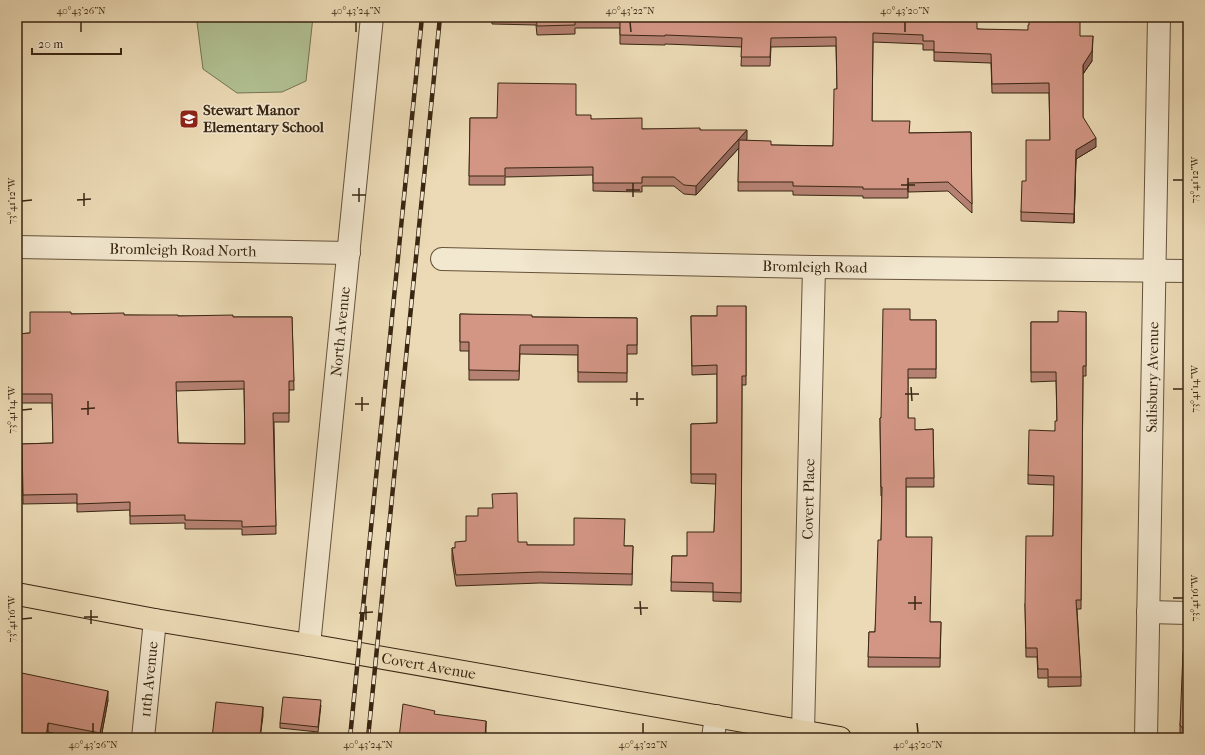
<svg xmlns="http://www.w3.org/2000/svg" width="1205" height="755" font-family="'IM FELL French Canon',serif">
<rect width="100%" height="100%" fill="#ebdab5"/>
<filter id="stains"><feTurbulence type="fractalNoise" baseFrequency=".005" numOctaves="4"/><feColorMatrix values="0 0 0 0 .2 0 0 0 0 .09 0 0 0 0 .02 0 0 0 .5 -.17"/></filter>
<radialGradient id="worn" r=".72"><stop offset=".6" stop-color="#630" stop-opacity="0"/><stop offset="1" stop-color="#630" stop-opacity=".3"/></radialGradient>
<!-- green -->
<polygon fill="#b1c193" stroke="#757452" points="199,17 313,17 306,81 282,92 237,93 203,69 197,22"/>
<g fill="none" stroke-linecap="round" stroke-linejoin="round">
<!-- minor casing -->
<g stroke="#66533b" stroke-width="24">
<g id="minor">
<path id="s1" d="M 17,247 L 349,253"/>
<path id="s2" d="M 442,259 L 814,267 L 1188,271"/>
<polyline points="1148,612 1188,613"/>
<path id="s3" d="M 309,645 L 372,17"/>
<path id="s4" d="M 803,732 L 814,267"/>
<path id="s5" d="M 143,738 L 155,620"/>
<polyline points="713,738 716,716"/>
<path id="s6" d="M 1146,738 L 1159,17"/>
</g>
</g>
<!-- major casing -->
<g stroke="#392612" stroke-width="24">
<g id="major">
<path id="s7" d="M 17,594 L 155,620 L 309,645 L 840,738"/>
</g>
</g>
<!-- minor -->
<use href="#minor" stroke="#f2e7cf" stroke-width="22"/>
<!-- major -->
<use href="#major" stroke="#ebdab5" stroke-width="22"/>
<!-- rail casing -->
<g stroke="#392612" stroke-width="4.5">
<g id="rail">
<polyline points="350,738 422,17"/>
<polyline points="368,738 440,17"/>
</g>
</g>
<!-- rail -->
<use href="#rail" stroke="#f2e7cf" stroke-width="3" stroke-dasharray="9" stroke-linecap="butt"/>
</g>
<!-- wall -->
<g fill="#b58172" stroke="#392612" fill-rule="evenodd">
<polygon points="492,17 741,17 741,18 977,29 1080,36 1092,61 1083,74 1083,117 1096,147 1076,159 1074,223 1021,221 1021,212 1026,181 1050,140 1049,93 992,93 991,63 934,61 934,50 923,50 923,44 873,42 872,121 910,133 971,132 972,213 948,191 908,192 908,198 863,198 863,196 793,195 793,191 738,191 739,148 696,195 684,194 674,186 642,186 642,192 593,191 593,175 505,177 505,185 469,185 470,118 497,118 576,115 591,119 642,129 700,130 747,139 746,140 771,145 833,146 837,89 836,46 771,47 770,66 741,66 742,47 665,44 665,45 620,44 620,28 575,28 575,34 537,35 536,25 492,24"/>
<polygon points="746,306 746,385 742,385 741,602 713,601 713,592 671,591 672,556 687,556 714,532 716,484 691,483 691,424 717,423 717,374 692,375 691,316 717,316"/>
<polygon points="1086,312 1086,376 1083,376 1081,609 1077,609 1081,677 1081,686 1048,687 1048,678 1038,678 1037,657 1026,657 1025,604 1053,536 1054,485 1028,484 1028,475 1055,431 1057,421 1056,381 1031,382 1031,322 1058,322"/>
<path d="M 71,314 L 124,315 L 233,317 L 292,317 L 294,390 L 289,390 L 289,422 L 274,422 L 276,534 L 242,535 L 242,529 L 185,529 L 185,523 L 130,524 L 130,510 L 77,512 L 77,503 L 23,504 L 22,444 L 53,443 L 52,403 L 17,403 L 17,334 L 30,333 ZM 244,389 L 245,444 L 178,443 L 176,391 Z"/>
<polygon points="460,314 532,317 637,318 637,354 627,354 627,382 578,382 578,355 520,354 519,380 469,380 469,351 460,351"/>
<polygon points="910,320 936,320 936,378 908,378 908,418 915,430 933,429 934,487 906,487 906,537 930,622 941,622 940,667 868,667 869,632 875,632 881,540 882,496 881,496 880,418 881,418"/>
<polygon points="466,541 518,542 527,545 633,546 632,585 540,583 456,586 452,560 452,548 455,548"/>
<polygon points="1188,653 1188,738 1183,738 1180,735 1180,725"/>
<polygon points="17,672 108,700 101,738 78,738 48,732 47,738 19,738 20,734 17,734"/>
<polygon points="321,705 318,732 280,728 280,723"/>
</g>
<!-- shaded-wall -->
<g fill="#94695d" stroke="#392612">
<polygon points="1093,36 1092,61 1083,74 1083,65"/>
<polygon points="747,130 747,139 696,195 696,186"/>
<polygon points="1096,138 1096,147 1076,159 1074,223 1076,150"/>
<polygon points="108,691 108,700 101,738 100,738 100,733"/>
<polygon points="263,707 263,716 260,738"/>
<polygon points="486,721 486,738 485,738"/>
<polygon points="48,723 48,732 47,738 46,738"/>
</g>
<!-- building -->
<g fill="#d39685" stroke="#392612" fill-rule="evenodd">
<polygon points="536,17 741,17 741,18 741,17 977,17 977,29 1028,30 1028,25 1029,25 1029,17 1080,17 1080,36 1093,36 1092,51 1083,65 1083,117 1096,138 1076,150 1074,214 1021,212 1022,181 1026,181 1026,140 1050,140 1049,83 992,84 991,54 934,52 934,41 923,41 923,35 873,33 872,121 910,121 909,133 971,132 972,204 948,182 908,183 908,189 863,189 863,187 793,186 793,182 738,182 739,140 771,141 771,145 833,146 834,89 837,89 836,37 771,38 770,57 741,57 742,38 665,35 665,36 620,35 620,19 575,19 575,25 537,26"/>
<polygon points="498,83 576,84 576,115 591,115 591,119 642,118 642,129 700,128 700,130 747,130 696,186 684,185 674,177 642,177 642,183 593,183 593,167 505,168 505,176 469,176 470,118 497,118"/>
<polygon points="717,306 746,306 746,376 742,376 741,593 713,592 713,583 671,582 672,556 687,556 687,532 714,532 716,474 691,474 691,424 717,423 717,365 692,366 691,316 717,316"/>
<polygon points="883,309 910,309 910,320 936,320 936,369 908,369 908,418 915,418 915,430 933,429 934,478 906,478 906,537 932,537 930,622 941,622 940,658 868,657 869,632 875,632 878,540 881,540 882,487 881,487 880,418 881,418"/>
<polygon points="1058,311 1086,312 1086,366 1083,366 1081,600 1076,600 1081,677 1048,677 1048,669 1038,669 1037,648 1026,648 1025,604 1026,536 1053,536 1054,476 1028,475 1029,430 1055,431 1055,421 1057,421 1056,372 1031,372 1031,322 1058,322"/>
<path d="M 30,312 L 71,312 L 71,314 L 124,313 L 124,315 L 178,315 L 178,316 L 233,315 L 233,317 L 292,317 L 294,381 L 289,381 L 289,413 L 273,413 L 276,526 L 242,527 L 242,521 L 185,520 L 185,515 L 130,516 L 130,502 L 77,504 L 77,494 L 23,495 L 22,444 L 53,443 L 52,394 L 17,394 L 17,334 L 30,333 ZM 244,381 L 245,444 L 178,443 L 176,382 Z"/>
<polygon points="460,314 532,315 532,317 637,318 637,345 627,345 627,373 578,372 578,345 520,345 519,371 469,370 469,342 460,342"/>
<polygon points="517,493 518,542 527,542 527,545 574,545 574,518 625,519 624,546 633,546 632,574 540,572 456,575 452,548 455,548 455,542 466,541 466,516 478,516 478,508 493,508 492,494"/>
<polygon points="1183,652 1188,653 1188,733 1187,733 1180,725"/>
<polygon points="17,672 108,691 100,733 48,723 46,738 23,738 19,737 22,726 17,724"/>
<polygon points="283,697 321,700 318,727 280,723"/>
<polygon points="216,702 263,707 260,738 212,738"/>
<polygon points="403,704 435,711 434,714 486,721 485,738 399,738"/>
</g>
<!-- ticks -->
<path fill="none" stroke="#392612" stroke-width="1.5" d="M 81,22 L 81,32M 356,22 L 356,32M 630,22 L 631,32M 905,22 L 905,32M 908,178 L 908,192M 1173,180 L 1183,180M 633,183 L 633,197M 901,185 L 915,185M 359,188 L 359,202M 626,190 L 640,190M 84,193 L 84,206M 352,195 L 366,195M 77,200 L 91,199M 22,201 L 32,200M 911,387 L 912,401M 1173,389 L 1183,389M 637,392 L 637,406M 905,394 L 919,394M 362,397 L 362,411M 630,399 L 644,399M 88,401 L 88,415M 355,404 L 369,404M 81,409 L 95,408M 22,410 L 32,409M 915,596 L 915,610M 1173,598 L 1183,598M 640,601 L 641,615M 908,603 L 922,603M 366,606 L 366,620M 634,608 L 648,608M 91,610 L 91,624M 359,613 L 373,612M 84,617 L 98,617M 22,619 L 32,618M 93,723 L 93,733M 368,723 L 368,733M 643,723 L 643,733M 917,723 L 918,733"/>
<!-- icons -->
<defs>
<g id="school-square" transform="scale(1)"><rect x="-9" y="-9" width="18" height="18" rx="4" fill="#8f2418" stroke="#f2e7cf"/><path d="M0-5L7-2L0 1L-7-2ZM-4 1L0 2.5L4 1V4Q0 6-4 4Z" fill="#fff"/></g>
</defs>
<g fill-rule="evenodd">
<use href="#school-square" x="189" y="119"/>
</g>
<g text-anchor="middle" stroke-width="3" stroke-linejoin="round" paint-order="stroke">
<!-- poi labels -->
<g font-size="15" font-weight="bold" fill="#392612" stroke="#f2e7cf" text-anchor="start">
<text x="203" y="115">Stewart Manor<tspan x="203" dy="17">Elementary School</tspan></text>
</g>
<!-- street labels -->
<g font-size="15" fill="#392612" stroke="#f2e7cf">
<text dy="5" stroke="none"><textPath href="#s1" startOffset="166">Bromleigh Road North</textPath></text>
<text dy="5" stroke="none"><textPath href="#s2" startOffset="373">Bromleigh Road</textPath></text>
<text dy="5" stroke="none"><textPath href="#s3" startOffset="315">North Avenue</textPath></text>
<text dy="5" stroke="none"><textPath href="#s6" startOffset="361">Salisbury Avenue</textPath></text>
<text dy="5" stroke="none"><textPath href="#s4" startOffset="233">Covert Place</textPath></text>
<text dy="5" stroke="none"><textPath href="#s7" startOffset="418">Covert Avenue</textPath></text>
<text dy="5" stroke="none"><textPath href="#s5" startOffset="59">11th Avenue</textPath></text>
</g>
</g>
<!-- margin -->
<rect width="1205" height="755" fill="none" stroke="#ebdab5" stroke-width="44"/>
<!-- scale -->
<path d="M32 48v6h89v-6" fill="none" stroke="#392612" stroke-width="2"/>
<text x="38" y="48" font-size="12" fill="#392612" stroke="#f2e7cf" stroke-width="3" paint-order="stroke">20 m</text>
<rect x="22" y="22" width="1161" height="711" fill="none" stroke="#392612" stroke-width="1.5"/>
<g font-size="10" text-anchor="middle" fill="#392612">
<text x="81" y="14">40°43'26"N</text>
<text x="356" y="14">40°43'24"N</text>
<text x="630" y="14">40°43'22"N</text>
<text x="905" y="14">40°43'20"N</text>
<text transform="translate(1194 180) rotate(-90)" y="4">73°41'12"W</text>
<text transform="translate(11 201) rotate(-90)" y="4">73°41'12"W</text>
<text transform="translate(1194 389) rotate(-90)" y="4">73°41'14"W</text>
<text transform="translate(11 410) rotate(-90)" y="4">73°41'14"W</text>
<text transform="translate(1194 598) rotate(-90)" y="4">73°41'16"W</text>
<text transform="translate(11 619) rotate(-90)" y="4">73°41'16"W</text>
<text x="93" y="748">40°43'26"N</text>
<text x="368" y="748">40°43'24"N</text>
<text x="643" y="748">40°43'22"N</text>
<text x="918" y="748">40°43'20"N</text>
</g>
<rect width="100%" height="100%" filter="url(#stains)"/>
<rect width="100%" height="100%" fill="url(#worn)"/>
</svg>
